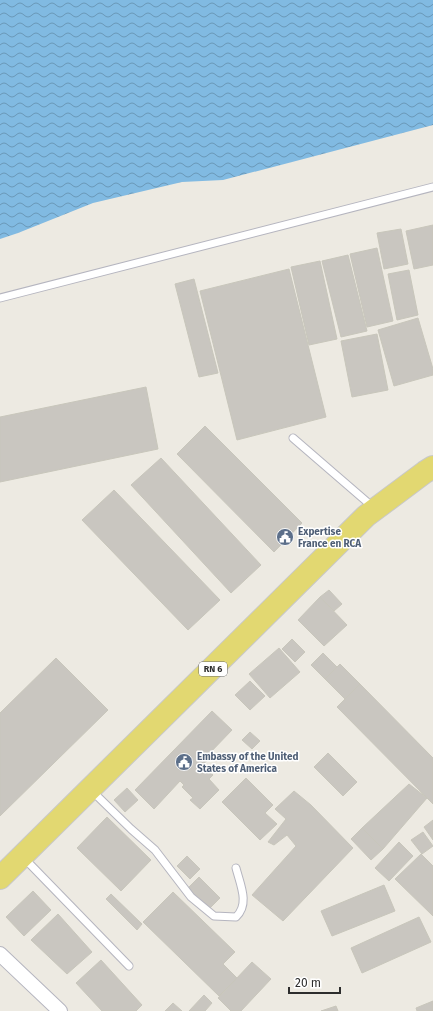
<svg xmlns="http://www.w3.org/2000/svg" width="433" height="1011" font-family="'Fira Sans',sans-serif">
<defs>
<pattern id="water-waves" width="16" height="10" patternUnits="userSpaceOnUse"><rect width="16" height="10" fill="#81bae2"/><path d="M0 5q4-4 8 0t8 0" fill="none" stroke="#6a98b8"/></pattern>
</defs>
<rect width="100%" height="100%" fill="#edeae2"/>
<!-- water -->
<polygon fill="url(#water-waves)" points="0,0 433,0 433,125 223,180 182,182 93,203 18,233 0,239"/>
<!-- building -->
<g fill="#c9c6c0" stroke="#c8c6bb">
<polygon points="433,225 433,265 414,269 406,231"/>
<polygon points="401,229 408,264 384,269 377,233"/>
<polygon points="377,248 393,321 367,327 350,254"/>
<polygon points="348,255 367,331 341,337 322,261"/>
<polygon points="320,261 337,339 309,345 291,267"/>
<polygon points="289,269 326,417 237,440 200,291"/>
<polygon points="409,270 418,315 397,320 388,274"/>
<polygon points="194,279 218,373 199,377 175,284"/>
<polygon points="418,318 433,369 433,375 394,386 378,330"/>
<polygon points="377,334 388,390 352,397 341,341"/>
<polygon points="146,387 158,449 0,482 0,417"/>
<polygon points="205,426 302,523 274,552 177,454"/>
<polygon points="161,458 261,565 231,593 131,485"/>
<polygon points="114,490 220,600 188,630 82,520"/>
<polygon points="329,590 342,604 334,611 320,597"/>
<polygon points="320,597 347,625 324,646 298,620"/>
<polygon points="292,639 305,652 295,662 282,649"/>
<polygon points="279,648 300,672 270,698 249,674"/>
<polygon points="323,653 337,667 325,679 311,665"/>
<polygon points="56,658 108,710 0,816 0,713"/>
<polygon points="340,664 360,684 345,699 325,679"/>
<polygon points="250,681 265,696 250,710 235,695"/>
<polygon points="360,684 433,758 433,804 337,707"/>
<polygon points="212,711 232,730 207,756 210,758 202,765 213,775 209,779 219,790 200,809 190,800 193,798 182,787 184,785 180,781 154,809 135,790"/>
<polygon points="250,732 260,741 252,749 242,740"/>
<polygon points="328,753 357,782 343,796 314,767"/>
<polygon points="246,778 273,805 265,813 277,824 260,840 222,802"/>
<polygon points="409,784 427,798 383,849 362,828"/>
<polygon points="127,788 138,800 125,812 114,800"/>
<polygon points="294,791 311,805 353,848 283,921 252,895 296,846 287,835 274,845 268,842 286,819 275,809"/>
<polygon points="107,817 151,860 121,891 77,848"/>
<polygon points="433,820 433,840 424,827"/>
<polygon points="362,828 383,849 371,860 351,839"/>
<polygon points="423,832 433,846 422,854 411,840"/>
<polygon points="399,842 413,856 389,881 375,868"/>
<polygon points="421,854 433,866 433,916 395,879"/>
<polygon points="187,856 200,869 190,879 177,866"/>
<polygon points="199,877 220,898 209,909 188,888"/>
<polygon points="384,885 395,911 332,936 321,911"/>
<polygon points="33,891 51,910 24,936 6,917"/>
<polygon points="173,892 235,952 223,964 237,978 219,996 143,922"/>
<polygon points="111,894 142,924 137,930 106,899"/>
<polygon points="58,914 92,952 67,974 31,940"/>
<polygon points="419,917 431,942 362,973 351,948"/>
<polygon points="101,960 142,1005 136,1011 102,1011 76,983"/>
<polygon points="252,962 271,979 241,1011 231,1011 218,998"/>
<polygon points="204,995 212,1003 205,1011 189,1011"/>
<polygon points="433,1001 433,1011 417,1011 416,1008"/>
<polygon points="173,1003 182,1011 165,1011"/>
<polygon points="336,1006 338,1011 321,1011"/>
</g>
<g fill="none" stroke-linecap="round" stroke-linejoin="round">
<!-- lane casing -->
<g stroke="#b5b5bf" stroke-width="9">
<g id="lane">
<polyline points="0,298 433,187"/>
<polyline points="293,438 374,508"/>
<path d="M 92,791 L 131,829 L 155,850 L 191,897 L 214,916 L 236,917 C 250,904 240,884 236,868"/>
<polyline points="24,858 129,966"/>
</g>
</g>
<!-- street casing -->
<g stroke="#b5b5bf" stroke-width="16">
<polyline id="street" points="0,954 60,1011"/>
</g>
<!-- primary casing -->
<g stroke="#c8c8c8" stroke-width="24">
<polyline id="primary" points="0,878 366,516 425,472 433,467"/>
</g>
<!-- lane -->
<use href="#lane" stroke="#fff" stroke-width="7"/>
<!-- street -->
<use href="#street" stroke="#fff" stroke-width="14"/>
<!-- primary -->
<use href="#primary" stroke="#e2d871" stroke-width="22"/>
</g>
<!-- icons -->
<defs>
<g id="civic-disc" transform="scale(0.9)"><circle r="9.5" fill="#5c6f8a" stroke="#fff"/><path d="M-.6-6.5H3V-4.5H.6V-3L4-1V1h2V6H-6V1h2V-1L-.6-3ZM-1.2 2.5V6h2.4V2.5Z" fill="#fff"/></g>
</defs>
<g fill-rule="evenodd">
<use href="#civic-disc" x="285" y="537"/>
<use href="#civic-disc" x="184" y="762"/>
</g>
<g text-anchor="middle" stroke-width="3" stroke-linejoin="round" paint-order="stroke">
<!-- shield labels -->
<rect fill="#fff" stroke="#6c6c6c" stroke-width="1" x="199" y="662" width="28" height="14" rx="3"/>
<g font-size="9" font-weight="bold" fill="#2d2d2d">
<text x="213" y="672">RN 6</text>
</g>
<!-- service labels -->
<g font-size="10" font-weight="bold" fill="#4e5e75" stroke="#fff" text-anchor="start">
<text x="298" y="535">Expertise<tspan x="298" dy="12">France en RCA</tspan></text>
<text x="197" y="760">Embassy of the United<tspan x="197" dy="12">States of America</tspan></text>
</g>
</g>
<!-- scale -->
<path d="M289 987v6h51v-6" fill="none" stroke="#2d2d2d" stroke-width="2"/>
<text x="295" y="987" font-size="12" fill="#2d2d2d" stroke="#ffffff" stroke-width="3" paint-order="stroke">20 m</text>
</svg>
